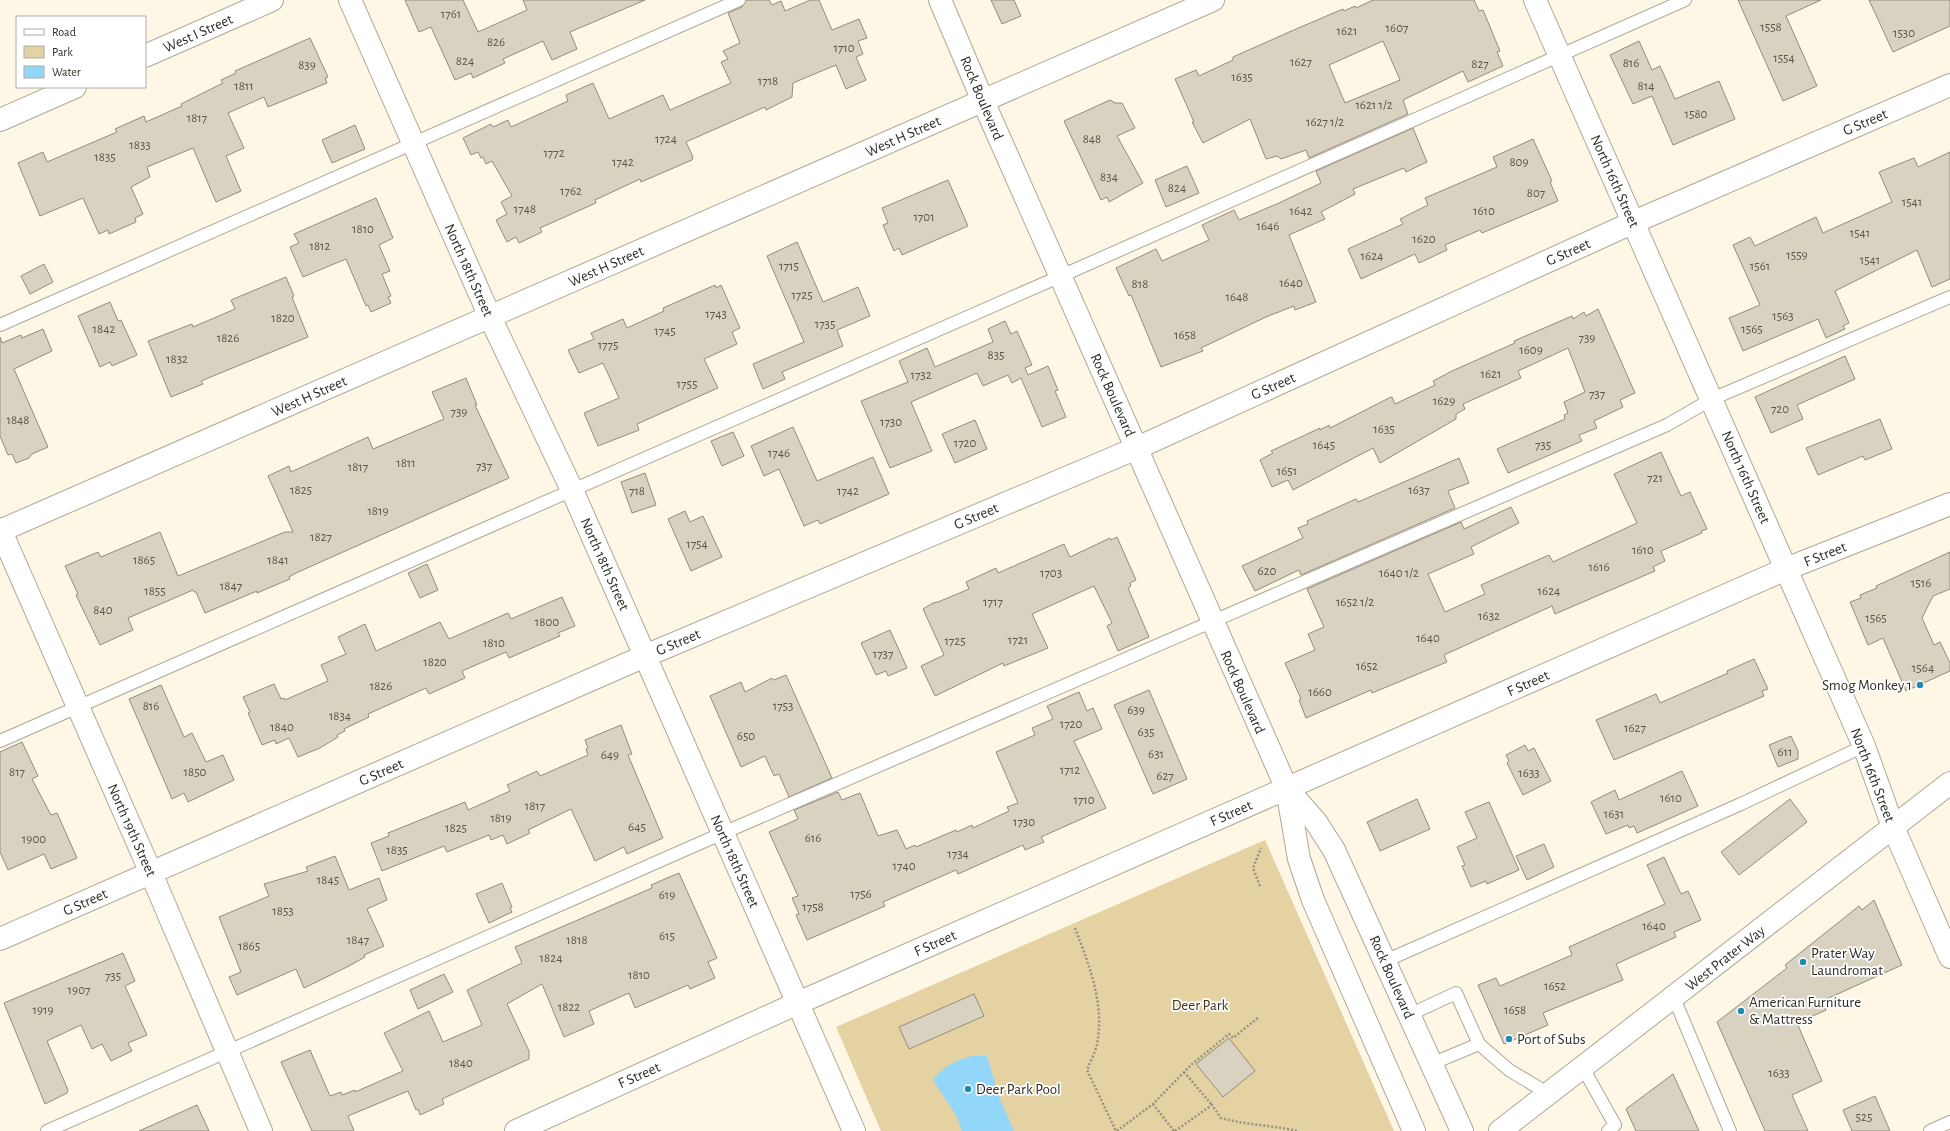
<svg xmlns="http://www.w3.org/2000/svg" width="1950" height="1131" font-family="'Alegreya Sans',sans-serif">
<rect width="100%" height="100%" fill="#fef7e5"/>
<!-- green -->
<polygon fill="#e5d2a2" points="1265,840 1394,1131 881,1131 836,1027"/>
<!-- water -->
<path fill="#92d7f9" d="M 972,1056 L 987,1056 L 1000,1099 L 1014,1131 L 962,1131 L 956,1115 L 933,1080 C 944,1066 956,1060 972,1056 Z"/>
<!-- building -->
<g fill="#d9d2c1" stroke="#938c7c" fill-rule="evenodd">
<polygon points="405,0 463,0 478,32 527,10 523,0 645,0 570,32 577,49 552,60 543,41 503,59 505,63 473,78 471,73 455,80 431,27 419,32"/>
<polygon points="746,0 769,0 772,5 781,1 785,11 810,0 819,0 832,30 859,19 867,38 858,41 863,54 856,57 866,80 846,89 836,65 793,83 792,97 766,110 765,107 686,142 693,157 692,160 641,182 640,179 595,200 596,203 540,228 542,232 519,243 516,237 507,242 496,220 507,214 501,202 512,196 492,161 486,164 483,157 481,158 478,152 471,155 463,138 491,124 493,127 508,120 511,127 568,101 566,95 593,83 609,119 663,95 670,110 731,83 721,62 728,59 723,51 740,43 728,13 742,7"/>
<polygon points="991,0 1014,0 1021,16 1002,24"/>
<path d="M 1373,0 L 1474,0 L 1479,11 L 1483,10 L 1500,51 L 1497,52 L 1503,66 L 1468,82 L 1463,71 L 1403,100 L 1408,114 L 1309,158 L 1306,150 L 1281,159 L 1277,156 L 1266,159 L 1250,119 L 1203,143 L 1192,122 L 1194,122 L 1175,79 L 1196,70 L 1199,76 L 1233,60 L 1233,57 L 1296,29 L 1343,9 L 1344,11 L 1355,6 L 1356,8 ZM 1383,41 L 1400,80 L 1345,103 L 1329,65 Z"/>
<polygon points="1738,0 1821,0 1786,16 1817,86 1783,101"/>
<polygon points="1869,0 1950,0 1950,26 1893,52"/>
<polygon points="310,38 328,77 325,78 327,83 268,107 264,97 228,113 244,148 226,156 241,191 216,202 193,148 147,167 150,177 131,187 143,214 135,218 136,222 109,234 108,230 99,234 83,198 40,216 18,163 43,152 47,162 117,132 115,129 144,116 146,122 182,106 181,104 223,83 221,80 236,73 235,71"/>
<polygon points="1639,41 1652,70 1660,66 1675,99 1719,81 1735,119 1673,145 1652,96 1633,104 1610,55"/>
<polygon points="1110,100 1115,103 1122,103 1135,128 1117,136 1143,183 1109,202 1107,197 1101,200 1064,121"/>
<polygon points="355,125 365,149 332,163 322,140"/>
<polygon points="1413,128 1427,162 1406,172 1404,168 1353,189 1355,194 1321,212 1325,219 1289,235 1316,302 1295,310 1294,306 1266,317 1201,348 1203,351 1161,367 1131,295 1129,296 1116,268 1156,249 1162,261 1209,240 1202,225 1234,210 1239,220 1279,203 1321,183 1316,171"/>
<polygon points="1533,139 1552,181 1550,182 1558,201 1482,233 1480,230 1445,245 1447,250 1419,263 1415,254 1361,279 1348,249 1403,224 1400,219 1428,205 1425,198 1497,167 1493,157"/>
<polygon points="1950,152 1950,279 1932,287 1917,250 1835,291 1849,323 1843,326 1845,329 1826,338 1818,319 1743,351 1729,318 1760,305 1733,245 1750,237 1755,246 1816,217 1823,233 1892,202 1879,172 1914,158 1918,167"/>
<polygon points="1187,166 1199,193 1166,207 1155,180"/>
<polygon points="948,180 968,226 902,255 899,248 894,251 883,225 888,223 882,208"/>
<polygon points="376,198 393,238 379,245 390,271 382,274 391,296 388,297 391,303 371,312 368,305 366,306 346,259 303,277 290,247 299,243 294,234"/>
<polygon points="797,242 823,302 858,287 870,316 837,330 843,346 782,372 785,379 763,389 753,364 804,342 767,256"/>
<polygon points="44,264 53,282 30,294 21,276"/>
<polygon points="286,277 294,296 292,297 308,337 201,381 203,384 171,397 148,341 192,324 193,327 235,309 231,300"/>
<polygon points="715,285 716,288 721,285 740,328 732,332 737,344 704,359 718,388 637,424 639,430 598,446 584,413 619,398 603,363 579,373 568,350 594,339 591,333 623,319 627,328 664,311 663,308"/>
<polygon points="110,302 118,321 121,320 137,355 112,366 110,362 100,367 78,316"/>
<polygon points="1598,309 1635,393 1620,400 1623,407 1594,421 1597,428 1579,435 1582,441 1508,473 1497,449 1565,419 1564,415 1568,413 1564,402 1585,392 1568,348 1518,371 1521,378 1463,404 1465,409 1456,414 1456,419 1380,463 1373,448 1293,490 1288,480 1272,487 1260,460 1273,453 1271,451 1320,428 1320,430 1329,425 1330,428 1389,398 1392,397 1395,404 1435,385 1433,381 1452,371 1515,343 1514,341 1572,316 1573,319 1584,312 1586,316"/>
<polygon points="1005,321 1011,334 1017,331 1032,365 1025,368 1028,375 1048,366 1058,390 1055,391 1066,417 1042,427 1021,378 1012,383 1008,375 983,386 977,373 911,402 932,451 890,468 861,401 908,382 899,361 927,348 935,367 993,342 988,329"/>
<polygon points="43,329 52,351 14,369 48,447 32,454 29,458 16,463 12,454 8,455 0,436 0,337 2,343 21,335 22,338"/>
<polygon points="1845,356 1855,379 1797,405 1803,419 1771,433 1755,397"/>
<polygon points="466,378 477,405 475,405 509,478 296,573 289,577 290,579 257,593 257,591 205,613 196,592 194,592 193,590 128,618 133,630 100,645 76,595 78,594 65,566 98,552 101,557 160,532 178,576 285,532 293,532 268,476 289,466 291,472 368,437 373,449 444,419 432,392"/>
<polygon points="1880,419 1892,449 1865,460 1863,456 1818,475 1806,448"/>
<polygon points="975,420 987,449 955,463 942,434"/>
<polygon points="793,427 817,481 873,457 889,494 820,524 818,520 804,526 779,469 764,476 751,446"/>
<polygon points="733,432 744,456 722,466 711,441"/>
<polygon points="1661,452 1681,496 1690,492 1707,529 1701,531 1702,533 1661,551 1665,561 1653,567 1655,571 1555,614 1552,606 1444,655 1447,662 1372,693 1371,690 1306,718 1299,700 1301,699 1285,663 1315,650 1308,634 1324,627 1307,589 1461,522 1464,529 1511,507 1519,523 1471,547 1474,554 1428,574 1445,612 1485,594 1481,585 1549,555 1553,562 1637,523 1614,474"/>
<polygon points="1459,458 1469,483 1448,491 1455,508 1301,575 1299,570 1255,591 1242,566 1303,538 1298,528 1308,524 1307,521 1356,499 1358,502"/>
<polygon points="645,473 656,505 632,513 621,482"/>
<polygon points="685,511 690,522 703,516 722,557 691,571 668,519"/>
<polygon points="1117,537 1136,580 1130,583 1131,586 1128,588 1149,637 1118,651 1107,626 1112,623 1094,586 1032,614 1048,648 1004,666 1003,663 935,696 921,666 944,655 923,609 933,603 938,602 969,589 966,582 996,568 998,573 1064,544 1070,557 1110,538 1111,540"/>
<polygon points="1950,552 1950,589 1933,596 1922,618 1934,645 1940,642 1950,663 1950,671 1906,691 1883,638 1868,645 1850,602 1861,598 1860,595 1877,588 1876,586"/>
<polygon points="427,564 438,590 420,598 408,573"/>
<polygon points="562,597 575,626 558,633 560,636 509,658 506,652 462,671 465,678 429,694 426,688 368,714 369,717 344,729 345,731 337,735 338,737 320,748 298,757 289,738 276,744 275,740 262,745 248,713 250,712 243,697 274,684 281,699 284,698 285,700 328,681 321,665 346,654 338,637 365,624 376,651 440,622 449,639 508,613 511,619"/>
<polygon points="890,630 907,668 888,676 886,671 876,675 861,643"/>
<polygon points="1754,659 1768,689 1762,691 1764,696 1614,760 1596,720 1656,694 1660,703 1728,673 1727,671"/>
<polygon points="786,675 832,778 789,797 779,774 774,776 765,756 741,767 710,696 741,682 745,692 772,678 774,680"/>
<polygon points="161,685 184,737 192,733 206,762 223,755 234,780 188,802 184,793 172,799 129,699"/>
<polygon points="1149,690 1187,779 1153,794 1114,705"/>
<polygon points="1079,692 1087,711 1093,708 1102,729 1074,741 1106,808 1041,837 1044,842 1025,850 1023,845 958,874 956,870 883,902 885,906 807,940 796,915 799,914 792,898 798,896 769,832 798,819 794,810 838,792 842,800 860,793 878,836 897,830 906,849 915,845 916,847 956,830 957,832 972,825 973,828 1009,811 1007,807 1018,803 996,752 1035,735 1032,728 1053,719 1047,706"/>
<polygon points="621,725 632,754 628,755 663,838 627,854 624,847 595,861 571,809 528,830 530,833 507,844 503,835 491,840 489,835 447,852 444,846 382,871 371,843 389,836 388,833 465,802 468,810 510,791 507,785 537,771 540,776 588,755 586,749 588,748 585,740"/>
<polygon points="1791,736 1798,751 1798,759 1778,767 1769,745"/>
<polygon points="22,742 38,776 32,779 51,815 57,813 77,858 51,869 44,854 8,870 0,852 0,752"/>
<polygon points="1525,745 1528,751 1534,748 1551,781 1523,795 1507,763 1509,761 1506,755"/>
<polygon points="1682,771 1698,806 1637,833 1634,826 1629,828 1628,825 1606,834 1591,802 1615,790 1619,800"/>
<polygon points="1417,799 1430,829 1380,851 1367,822"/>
<polygon points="1790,799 1807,822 1739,875 1721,852"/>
<polygon points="1489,802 1519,870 1487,884 1486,881 1471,887 1462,866 1465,865 1457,847 1477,838 1465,812"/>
<polygon points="1544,844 1554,867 1527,880 1516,856"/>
<polygon points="335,856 349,890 379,878 387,900 367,909 384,946 364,955 365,957 349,966 304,988 296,969 237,995 229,977 241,972 219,917 269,896 264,884 308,871 306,867"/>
<polygon points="1664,857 1681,894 1688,891 1701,920 1674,932 1676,937 1616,964 1623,980 1543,1013 1548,1025 1504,1044 1478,985 1496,978 1500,986 1572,955 1569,947 1665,904 1647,865"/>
<polygon points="679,873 717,958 708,962 715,978 690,989 688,985 635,1008 629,993 589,1011 594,1024 564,1037 542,984 507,1004 529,1051 529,1059 442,1099 444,1104 420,1115 418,1109 416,1110 408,1091 348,1116 354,1131 312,1131 281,1062 310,1050 330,1096 341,1092 342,1095 355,1090 355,1092 403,1071 384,1033 429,1011 443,1042 482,1025 467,990 522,963 515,947 652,888 651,885"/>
<polygon points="502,883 512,907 510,908 512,912 489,923 476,894"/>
<polygon points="1874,900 1902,965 1822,1001 1826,1010 1797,1023 1822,1081 1792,1095 1808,1131 1765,1131 1717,1022 1787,968 1785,965 1859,906 1862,910"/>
<polygon points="123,953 135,981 125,986 147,1035 128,1043 132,1051 111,1061 102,1044 92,1049 81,1025 47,1041 68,1090 67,1093 45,1104 4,1003"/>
<polygon points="444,974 453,992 418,1009 410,990"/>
<polygon points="974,994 984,1016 909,1049 899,1027"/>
<polygon points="1229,1038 1255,1071 1223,1097 1196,1064"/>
<polygon points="1673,1074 1699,1131 1636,1131 1626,1109"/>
<polygon points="1875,1096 1890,1131 1852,1131 1843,1110"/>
<polygon points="197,1105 209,1131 139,1131"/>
</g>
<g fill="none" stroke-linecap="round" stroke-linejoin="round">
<!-- lane casing -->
<g stroke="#afa897" stroke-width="14">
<g id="lane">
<polyline points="0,325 739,0"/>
<polyline points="0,741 1061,276 1685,0"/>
<polyline points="1385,961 1741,804 1864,746"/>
<polyline points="1674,998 1730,1131"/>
<polyline points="1409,1015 1456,993 1479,1044"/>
<polyline points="1431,1064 1479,1044 1509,1070 1549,1094"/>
<polyline points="1583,1068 1615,1125 1608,1131"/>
<polyline points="47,1131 723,833 1667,425 1712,399 1950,297"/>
<polyline points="1930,1131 1950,1122"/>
</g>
</g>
<!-- street casing -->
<g stroke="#afa897" stroke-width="24">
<g id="street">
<polyline points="350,0 490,317 572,490 854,1131"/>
<polyline points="1535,0 1864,746 1893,827 1950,957"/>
<polyline points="145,56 272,0"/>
<polyline points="0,120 75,87"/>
<polyline points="0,529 151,873 261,1131"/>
<polyline points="0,531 1213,0"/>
<polyline points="0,939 645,656 1137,448 1634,222 1950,85"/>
<polyline points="516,1131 798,1003 1786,569 1950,504"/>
</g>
</g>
<!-- secondary casing -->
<g stroke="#afa897" stroke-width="24">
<g id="secondary">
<polyline points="940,0 983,101 1287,789 1299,859 1313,900 1414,1131"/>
<polyline points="1287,789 1316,822 1334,850 1462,1131"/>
<polyline points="1500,1131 1950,783"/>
</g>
</g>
<!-- path -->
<g stroke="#979285" stroke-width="2.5" stroke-dasharray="2 2" stroke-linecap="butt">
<polyline points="1260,886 1253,868 1261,848"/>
<path d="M 1075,928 C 1089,965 1105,1004 1097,1044 C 1095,1053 1090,1062 1087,1070 L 1116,1131"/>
<polyline points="1184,1072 1212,1105"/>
<polyline points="1153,1104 1174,1131"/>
<polyline points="1117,1131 1153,1104 1191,1065 1229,1034 1233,1038 1259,1017"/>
<path d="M 1175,1131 L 1212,1105 L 1221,1118 C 1246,1125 1272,1125 1297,1131"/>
</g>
<!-- lane -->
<use href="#lane" stroke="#fff" stroke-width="12"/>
<!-- street -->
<use href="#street" stroke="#fff" stroke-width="22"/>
<!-- secondary -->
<use href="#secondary" stroke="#fff" stroke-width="22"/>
</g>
<!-- markers -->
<g fill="#2489b2" stroke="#fff" stroke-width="1.5">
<circle cx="1920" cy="685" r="4"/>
<circle cx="1803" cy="962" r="4"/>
<circle cx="1741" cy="1011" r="4"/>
<circle cx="1509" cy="1039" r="4"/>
<circle cx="968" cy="1089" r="4"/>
</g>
<g text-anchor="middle" stroke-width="3.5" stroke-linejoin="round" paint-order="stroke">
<!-- number labels -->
<g font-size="13" fill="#5a564c">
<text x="451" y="18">1761</text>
<text x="1771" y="31">1558</text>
<text x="1397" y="32">1607</text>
<text x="1347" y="35">1621</text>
<text x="1904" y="37">1530</text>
<text x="496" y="46">826</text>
<text x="844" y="52">1710</text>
<text x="1784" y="62">1554</text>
<text x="465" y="65">824</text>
<text x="1301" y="66">1627</text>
<text x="1631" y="67">816</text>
<text x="1480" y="68">827</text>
<text x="307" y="69">839</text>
<text x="1242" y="81">1635</text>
<text x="768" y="85">1718</text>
<text x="244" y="90">1811</text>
<text x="1646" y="90">814</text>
<text x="1374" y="109">1621 1/2</text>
<text x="1696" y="118">1580</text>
<text x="197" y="122">1817</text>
<text x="1325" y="126">1627 1/2</text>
<text x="666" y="143">1724</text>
<text x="1092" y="143">848</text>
<text x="140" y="149">1833</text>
<text x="554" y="157">1772</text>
<text x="105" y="161">1835</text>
<text x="623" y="166">1742</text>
<text x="1519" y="166">809</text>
<text x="1109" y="181">834</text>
<text x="1177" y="192">824</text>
<text x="571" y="195">1762</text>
<text x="1536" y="197">807</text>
<text x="1912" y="206">1541</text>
<text x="525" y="213">1748</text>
<text x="1301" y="215">1642</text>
<text x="1484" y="215">1610</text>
<text x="924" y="221">1701</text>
<text x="1268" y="230">1646</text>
<text x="363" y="233">1810</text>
<text x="1860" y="237">1541</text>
<text x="1424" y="243">1620</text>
<text x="320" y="250">1812</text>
<text x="1797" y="259">1559</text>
<text x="1372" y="260">1624</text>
<text x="1870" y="264">1541</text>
<text x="789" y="270">1715</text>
<text x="1760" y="270">1561</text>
<text x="1291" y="287">1640</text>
<text x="1140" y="288">818</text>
<text x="802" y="299">1725</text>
<text x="1237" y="301">1648</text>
<text x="716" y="318">1743</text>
<text x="1783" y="320">1563</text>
<text x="283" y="322">1820</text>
<text x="825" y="328">1735</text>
<text x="104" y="333">1842</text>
<text x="1752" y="333">1565</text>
<text x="665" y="335">1745</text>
<text x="1185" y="339">1658</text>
<text x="228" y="342">1826</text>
<text x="1587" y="342">739</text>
<text x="608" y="349">1775</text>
<text x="1531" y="354">1609</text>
<text x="996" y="359">835</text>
<text x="177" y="363">1832</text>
<text x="1491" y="378">1621</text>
<text x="921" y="379">1732</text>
<text x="687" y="388">1755</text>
<text x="1597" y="398">737</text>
<text x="1444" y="405">1629</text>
<text x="1780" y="413">720</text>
<text x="459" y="416">739</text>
<text x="18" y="424">1848</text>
<text x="891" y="426">1730</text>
<text x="1384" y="433">1635</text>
<text x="965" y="447">1720</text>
<text x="1324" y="449">1645</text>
<text x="1543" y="449">735</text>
<text x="779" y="457">1746</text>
<text x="406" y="467">1811</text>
<text x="484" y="470">737</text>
<text x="358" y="471">1817</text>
<text x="1287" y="475">1651</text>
<text x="1655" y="482">721</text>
<text x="301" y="494">1825</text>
<text x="1419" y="494">1637</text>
<text x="637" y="495">718</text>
<text x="848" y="495">1742</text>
<text x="378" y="515">1819</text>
<text x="321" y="541">1827</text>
<text x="697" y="548">1754</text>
<text x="1643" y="554">1610</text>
<text x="144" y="564">1865</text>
<text x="278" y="564">1841</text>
<text x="1599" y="571">1616</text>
<text x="1267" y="575">620</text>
<text x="1051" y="577">1703</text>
<text x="1399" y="577">1640 1/2</text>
<text x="1921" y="587">1516</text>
<text x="231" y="590">1847</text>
<text x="155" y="595">1855</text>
<text x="1549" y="595">1624</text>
<text x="993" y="606">1717</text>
<text x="1355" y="606">1652 1/2</text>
<text x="103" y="614">840</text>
<text x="1489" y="620">1632</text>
<text x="1876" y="622">1565</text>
<text x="547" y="626">1800</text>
<text x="1428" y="642">1640</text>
<text x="1018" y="644">1721</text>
<text x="955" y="645">1725</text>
<text x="494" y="647">1810</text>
<text x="883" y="658">1737</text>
<text x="435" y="666">1820</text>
<text x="1367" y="670">1652</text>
<text x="1923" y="672">1564</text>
<text x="381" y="690">1826</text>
<text x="1320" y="696">1660</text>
<text x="151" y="710">816</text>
<text x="783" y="710">1753</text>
<text x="1136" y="714">639</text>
<text x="340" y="720">1834</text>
<text x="1071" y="728">1720</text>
<text x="282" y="731">1840</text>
<text x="1635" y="732">1627</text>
<text x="1146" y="736">635</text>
<text x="746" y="740">650</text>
<text x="1785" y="756">611</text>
<text x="1156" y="758">631</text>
<text x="610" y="759">649</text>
<text x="1070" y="774">1712</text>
<text x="17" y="776">817</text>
<text x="195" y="776">1850</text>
<text x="1529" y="777">1633</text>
<text x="1165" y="780">627</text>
<text x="1671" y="802">1610</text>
<text x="1084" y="804">1710</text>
<text x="535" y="810">1817</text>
<text x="1614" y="818">1631</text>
<text x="501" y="822">1819</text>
<text x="1024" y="826">1730</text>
<text x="637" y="831">645</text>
<text x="456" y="832">1825</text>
<text x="813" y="842">616</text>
<text x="34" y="843">1900</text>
<text x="397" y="854">1835</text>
<text x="958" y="858">1734</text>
<text x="904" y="870">1740</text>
<text x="328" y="884">1845</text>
<text x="861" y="898">1756</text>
<text x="667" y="899">619</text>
<text x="813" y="911">1758</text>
<text x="283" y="915">1853</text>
<text x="1654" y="930">1640</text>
<text x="667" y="940">615</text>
<text x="358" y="944">1847</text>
<text x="577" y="944">1818</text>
<text x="249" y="950">1865</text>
<text x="551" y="962">1824</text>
<text x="639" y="979">1810</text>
<text x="113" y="980">735</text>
<text x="1555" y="990">1652</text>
<text x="79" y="994">1907</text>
<text x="569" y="1011">1822</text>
<text x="43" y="1014">1919</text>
<text x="1515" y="1014">1658</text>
<text x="461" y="1067">1840</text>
<text x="1779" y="1077">1633</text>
<text x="1864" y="1121">525</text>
</g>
<!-- street labels -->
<g font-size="15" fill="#2f2c25" stroke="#fff">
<text transform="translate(198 33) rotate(-24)" y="5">West I Street</text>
<text transform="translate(982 98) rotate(67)" y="5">Rock Boulevard</text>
<text transform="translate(1865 122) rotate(-23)" y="5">G Street</text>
<text transform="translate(903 136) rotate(-24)" y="5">West H Street</text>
<text transform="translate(1615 181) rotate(66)" y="5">North 16th Street</text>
<text transform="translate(1568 252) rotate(-24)" y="5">G Street</text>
<text transform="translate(606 266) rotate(-24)" y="5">West H Street</text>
<text transform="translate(469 270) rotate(66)" y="5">North 18th Street</text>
<text transform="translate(1273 386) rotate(-24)" y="5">G Street</text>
<text transform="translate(1113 395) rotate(66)" y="5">Rock Boulevard</text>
<text transform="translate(309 396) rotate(-24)" y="5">West H Street</text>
<text transform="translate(1746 477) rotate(66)" y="5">North 16th Street</text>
<text transform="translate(976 516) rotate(-23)" y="5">G Street</text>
<text transform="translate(1825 554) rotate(-22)" y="5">F Street</text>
<text transform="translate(605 564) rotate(66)" y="5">North 18th Street</text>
<text transform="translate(678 642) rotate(-23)" y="5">G Street</text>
<text transform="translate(1528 683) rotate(-24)" y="5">F Street</text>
<text transform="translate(1243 692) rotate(66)" y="5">Rock Boulevard</text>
<text transform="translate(381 772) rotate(-24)" y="5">G Street</text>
<text transform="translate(1873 775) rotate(69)" y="5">North 16th Street</text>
<text transform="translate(1231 813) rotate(-24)" y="5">F Street</text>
<text transform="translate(132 830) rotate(66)" y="5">North 19th Street</text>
<text transform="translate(735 861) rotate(66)" y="5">North 18th Street</text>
<text transform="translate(85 902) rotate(-24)" y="5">G Street</text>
<text transform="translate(935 943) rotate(-24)" y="5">F Street</text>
<text transform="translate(1725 958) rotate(-38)" y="5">West Prater Way</text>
<text transform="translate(1392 977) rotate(66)" y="5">Rock Boulevard</text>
<text transform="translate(639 1075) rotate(-24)" y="5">F Street</text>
</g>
<!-- poi labels -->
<g font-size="15" fill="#2f2c25" stroke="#fff" text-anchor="start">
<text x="1912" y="690" text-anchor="end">Smog Monkey 1</text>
<text x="1811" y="958">Prater Way<tspan x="1811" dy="17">Laundromat</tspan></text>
<text x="1749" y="1007">American Furniture<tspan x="1749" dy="17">&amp; Mattress</tspan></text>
<text x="1517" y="1044">Port of Subs</text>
<text x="976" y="1094">Deer Park Pool</text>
</g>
<!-- park labels -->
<g font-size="15" fill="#423512" stroke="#fff">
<text x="1200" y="1010">Deer Park</text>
</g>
</g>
<!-- legend -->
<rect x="16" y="16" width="130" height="72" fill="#ffffff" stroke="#acaba8"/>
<rect x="24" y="29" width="20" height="6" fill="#ffffff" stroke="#acaba8"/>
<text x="52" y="36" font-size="12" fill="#2f2c25">Road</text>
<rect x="24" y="46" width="20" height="12" fill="#e5d2a2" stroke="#acaba8"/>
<text x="52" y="56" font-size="12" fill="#2f2c25">Park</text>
<rect x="24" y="66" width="20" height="12" fill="#92d7f9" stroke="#acaba8"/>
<text x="52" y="76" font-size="12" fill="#2f2c25">Water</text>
</svg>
